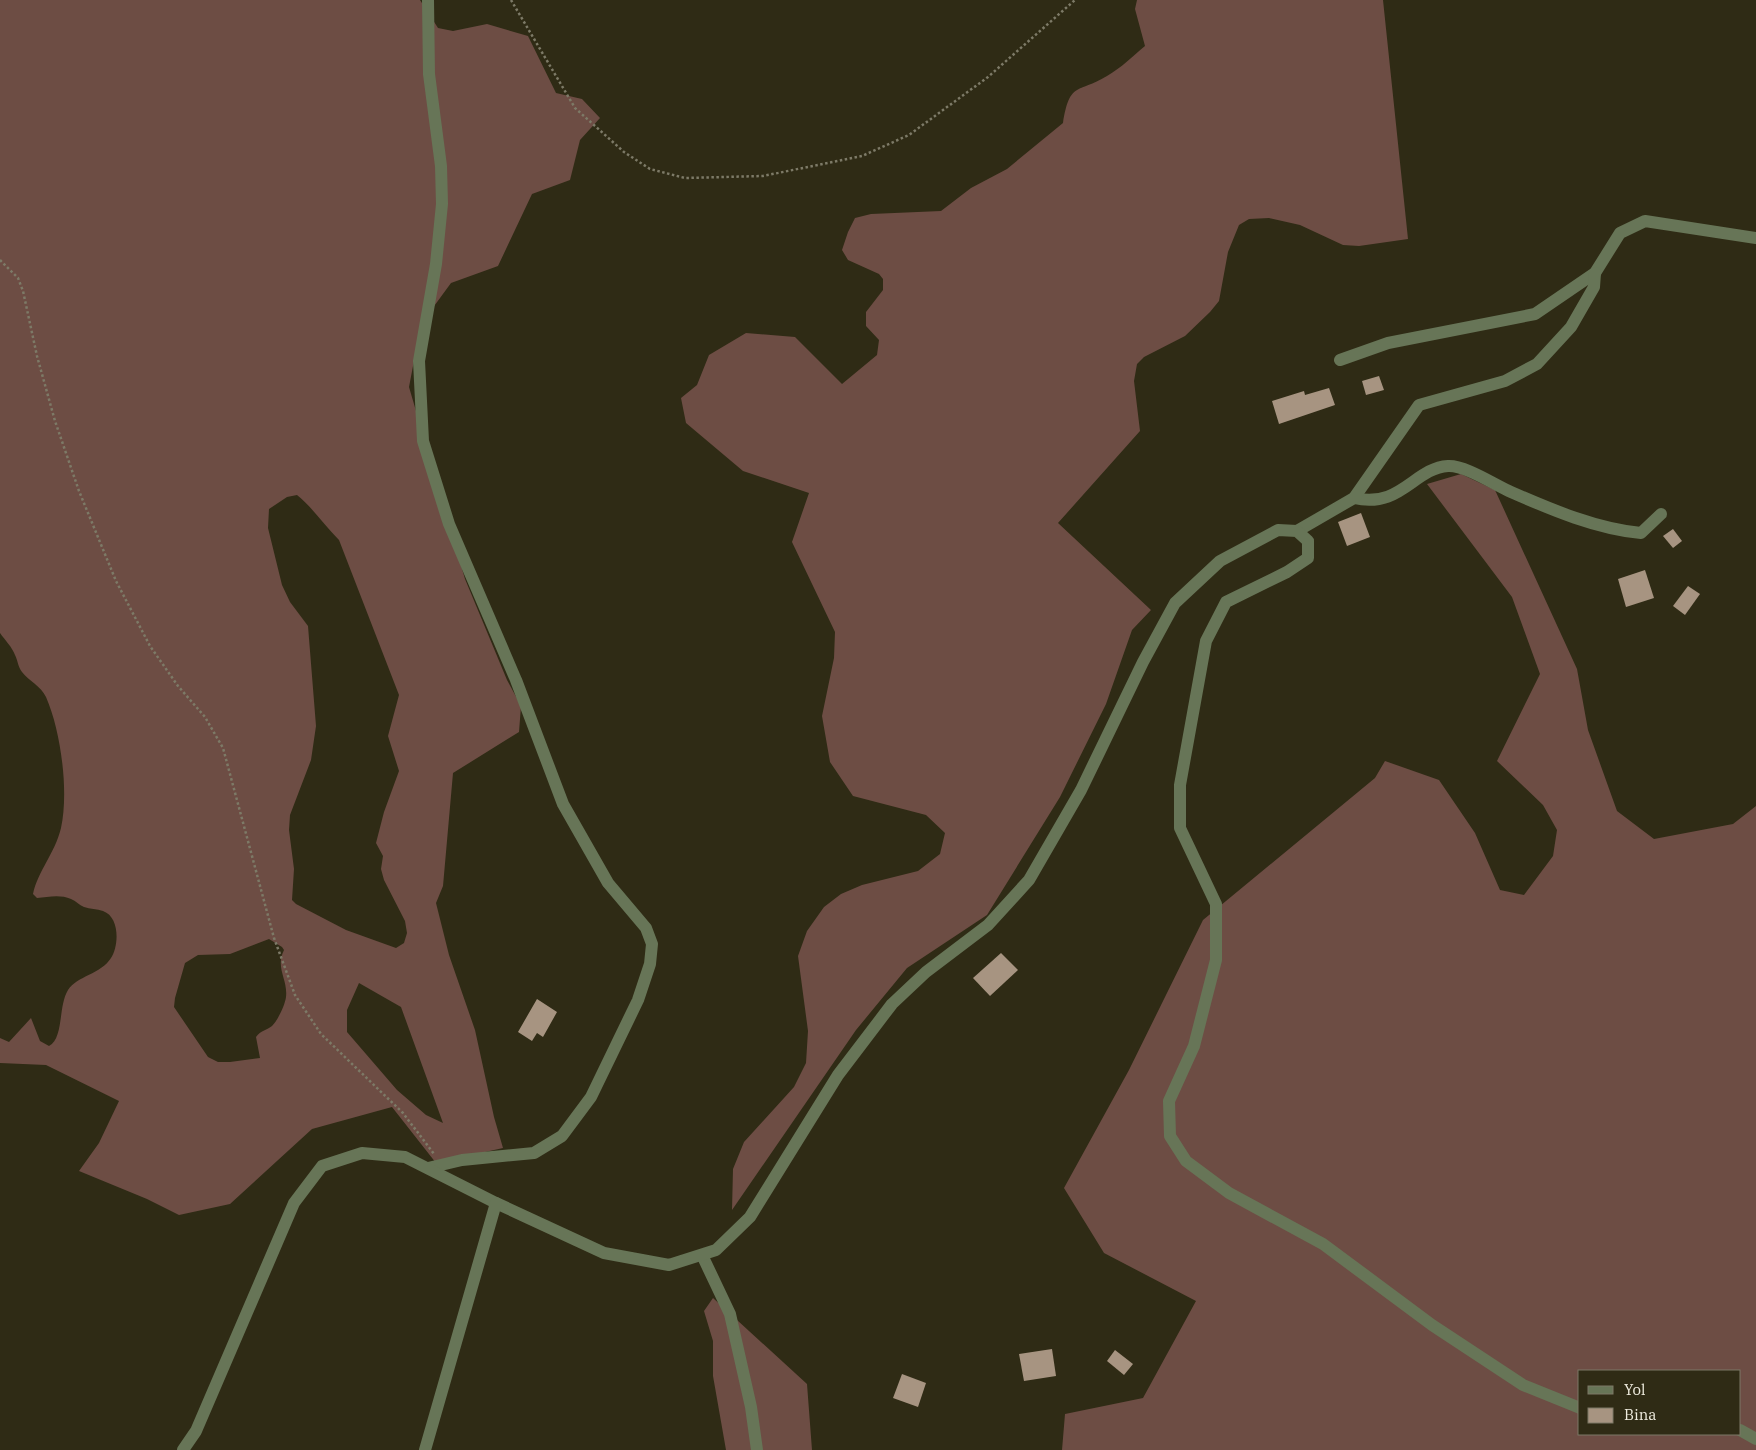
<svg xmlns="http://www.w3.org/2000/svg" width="1756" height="1450" font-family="'IBM Plex Serif',serif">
<rect width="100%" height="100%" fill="#2f2b15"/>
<!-- forest -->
<g fill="#6d4d44" fill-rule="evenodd">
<path d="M 0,0 L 420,0 L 438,28 L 453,31 L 487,24 L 528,36 L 556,93 L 582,99 L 600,118 L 580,140 L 570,180 L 532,194 L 498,266 L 451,283 L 421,324 L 409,387 L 465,579 L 507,680 L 521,706 L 519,732 L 453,773 L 443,886 L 436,903 L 449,955 L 475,1030 L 494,1117 L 503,1148 L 436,1163 L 392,1107 L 312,1129 L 230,1204 L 179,1215 L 147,1199 L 79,1171 L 99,1143 L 119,1101 L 46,1065 L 0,1063 L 0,1038 L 9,1042 L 31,1018 L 40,1041 L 49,1046 C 64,1038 58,1006 68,990 C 77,976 101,974 111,958 C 119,946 120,917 103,911 C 97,909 90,909 84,907 C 79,905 76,901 71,899 C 60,894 48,897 37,898 L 33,894 C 38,871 55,853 61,828 C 69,792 61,731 46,697 C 41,686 29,681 22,672 C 18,667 18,661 15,655 C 12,647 5,640 0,633 ZM 297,495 C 313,508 324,525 339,540 L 399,695 L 388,736 L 399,771 L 384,812 L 376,843 L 383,856 L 381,869 L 384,880 L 405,921 L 407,933 L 404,943 L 396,948 L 346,930 L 296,904 L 292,900 L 294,869 L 289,830 L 290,815 L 311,760 L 316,726 L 308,626 L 290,602 L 282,585 L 268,528 L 269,509 L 287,497 ZM 269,939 L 282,947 L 284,950 C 275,968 288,979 286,997 C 285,1005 278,1020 272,1026 C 266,1031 261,1030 256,1037 L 260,1058 L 230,1062 L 218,1062 L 208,1057 L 174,1007 L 175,998 L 185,963 L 198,955 L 230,954 ZM 359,983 L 401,1007 L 443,1123 L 426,1115 L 397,1090 L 347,1032 L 347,1010 Z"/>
<path d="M 1137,0 L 1383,0 L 1408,239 L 1359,246 L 1343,245 L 1300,225 L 1269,218 L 1249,219 L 1239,225 L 1228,252 L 1219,301 L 1210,312 L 1185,336 L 1144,357 L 1137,364 L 1134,381 L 1140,431 L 1058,523 L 1151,610 L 1132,630 L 1106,704 L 1060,797 L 987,915 L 907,968 L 856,1030 L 732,1210 L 733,1169 L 744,1142 L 794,1087 L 806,1063 L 808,1031 L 798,956 L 807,931 L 824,907 L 841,894 L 862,885 L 918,871 L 940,854 L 945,833 L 926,815 L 853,796 L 830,762 L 822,716 L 834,658 L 835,632 L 792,542 L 809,493 L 743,471 L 686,423 L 681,398 L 697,385 L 709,355 L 746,333 L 795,337 L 842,384 L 877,355 L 879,340 L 866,326 L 866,312 L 883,290 L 883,279 L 879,274 L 848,260 L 842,250 L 848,232 L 855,218 L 871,214 L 941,211 L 971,188 L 1007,169 L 1063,123 C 1070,81 1077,94 1107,76 C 1121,68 1133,56 1145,46 L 1135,9 Z"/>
<path d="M 1461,474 L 1495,490 L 1577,669 L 1588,730 L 1617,811 L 1654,839 L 1733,824 L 1756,806 L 1756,1450 L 1062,1450 L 1065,1414 L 1143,1398 L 1196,1301 L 1104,1253 L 1064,1188 L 1129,1070 L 1203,920 L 1375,778 L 1385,761 L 1439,780 L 1475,833 L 1500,890 L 1524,895 L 1553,856 L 1557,830 L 1543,805 L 1497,761 L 1540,674 L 1512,597 L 1427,484 ZM 1580,1371 L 1740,1371 L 1740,1434 L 1580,1434 Z"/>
<polygon points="713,1298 807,1384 812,1450 726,1450 713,1376 713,1341 704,1311"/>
</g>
<!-- building -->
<g fill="#a79481">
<polygon points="1379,376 1384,390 1366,395 1362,381"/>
<polygon points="1329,388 1335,405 1279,424 1272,401 1304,391 1305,395"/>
<polygon points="1361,513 1370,537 1347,546 1338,522"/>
<polygon points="1673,529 1682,541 1673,548 1663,536"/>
<polygon points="1645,570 1654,598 1626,607 1618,579"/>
<polygon points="1688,586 1700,594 1685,615 1673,606"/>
<polygon points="1001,953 1018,970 990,996 973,978"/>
<polygon points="537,999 557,1012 543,1037 537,1033 532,1041 518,1032"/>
<polygon points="1052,1349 1056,1376 1024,1381 1019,1354"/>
<polygon points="1115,1350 1133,1364 1124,1375 1107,1361"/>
<polygon points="902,1374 926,1383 918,1407 893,1398"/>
</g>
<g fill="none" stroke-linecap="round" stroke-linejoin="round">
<!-- path -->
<g stroke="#7d7a67" stroke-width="2.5" stroke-dasharray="2.5 2.5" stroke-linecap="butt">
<polyline points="511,0 575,108 624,152 650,169 685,178 763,176 862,156 909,135 988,77 1075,0"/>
<polyline points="0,260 18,278 23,291 37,356 55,421 79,491 116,581 150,646 178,686 205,717 223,748 274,938 295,995 321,1034 403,1113 434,1154"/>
</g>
<!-- minor -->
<g stroke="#677557" stroke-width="12">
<polyline points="1340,360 1388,343 1535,314 1595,273 1620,233 1645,221 1756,238"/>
<path d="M 1354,498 C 1401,509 1414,468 1448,466 C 1465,465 1495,485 1511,492 C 1552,510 1597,529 1641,533 L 1661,514"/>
<polyline points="1297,531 1354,498 1419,405 1505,381 1537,364 1571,327 1594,287 1595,273"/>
<polyline points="428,1168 462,1160 534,1153 562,1136 591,1097 638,1000 650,964 652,944 646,928 608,883 563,804 516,680 449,524 423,441 419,361 436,264 442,204 441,166 429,74 428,0"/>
<polyline points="702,1255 730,1314 751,1407 757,1450"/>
<polyline points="1740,1430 1756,1439"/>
<polyline points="183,1450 196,1431 294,1203 322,1166 362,1153 405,1157 496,1203 604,1253 669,1265 716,1250 750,1217 838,1075 892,1004 926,972 988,925 1029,880 1081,790 1143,662 1175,603 1220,561 1278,530 1297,531 1308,541 1308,558 1287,572 1226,602 1206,641 1180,785 1180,828 1216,904 1216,960 1194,1046 1169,1101 1170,1136 1186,1161 1229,1193 1323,1244 1432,1325 1523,1385 1580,1408"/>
<polyline points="425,1450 496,1203"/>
</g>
</g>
<!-- legend -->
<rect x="1578" y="1370" width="162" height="65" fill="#2f2b15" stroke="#7c7866"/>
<rect x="1588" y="1386" width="25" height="8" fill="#677557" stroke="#7c7866"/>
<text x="1624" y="1395" font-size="15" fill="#efecdf">Yol</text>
<rect x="1588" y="1408" width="25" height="15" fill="#a79481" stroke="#7c7866"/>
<text x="1624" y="1420" font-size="15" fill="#efecdf">Bina</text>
</svg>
